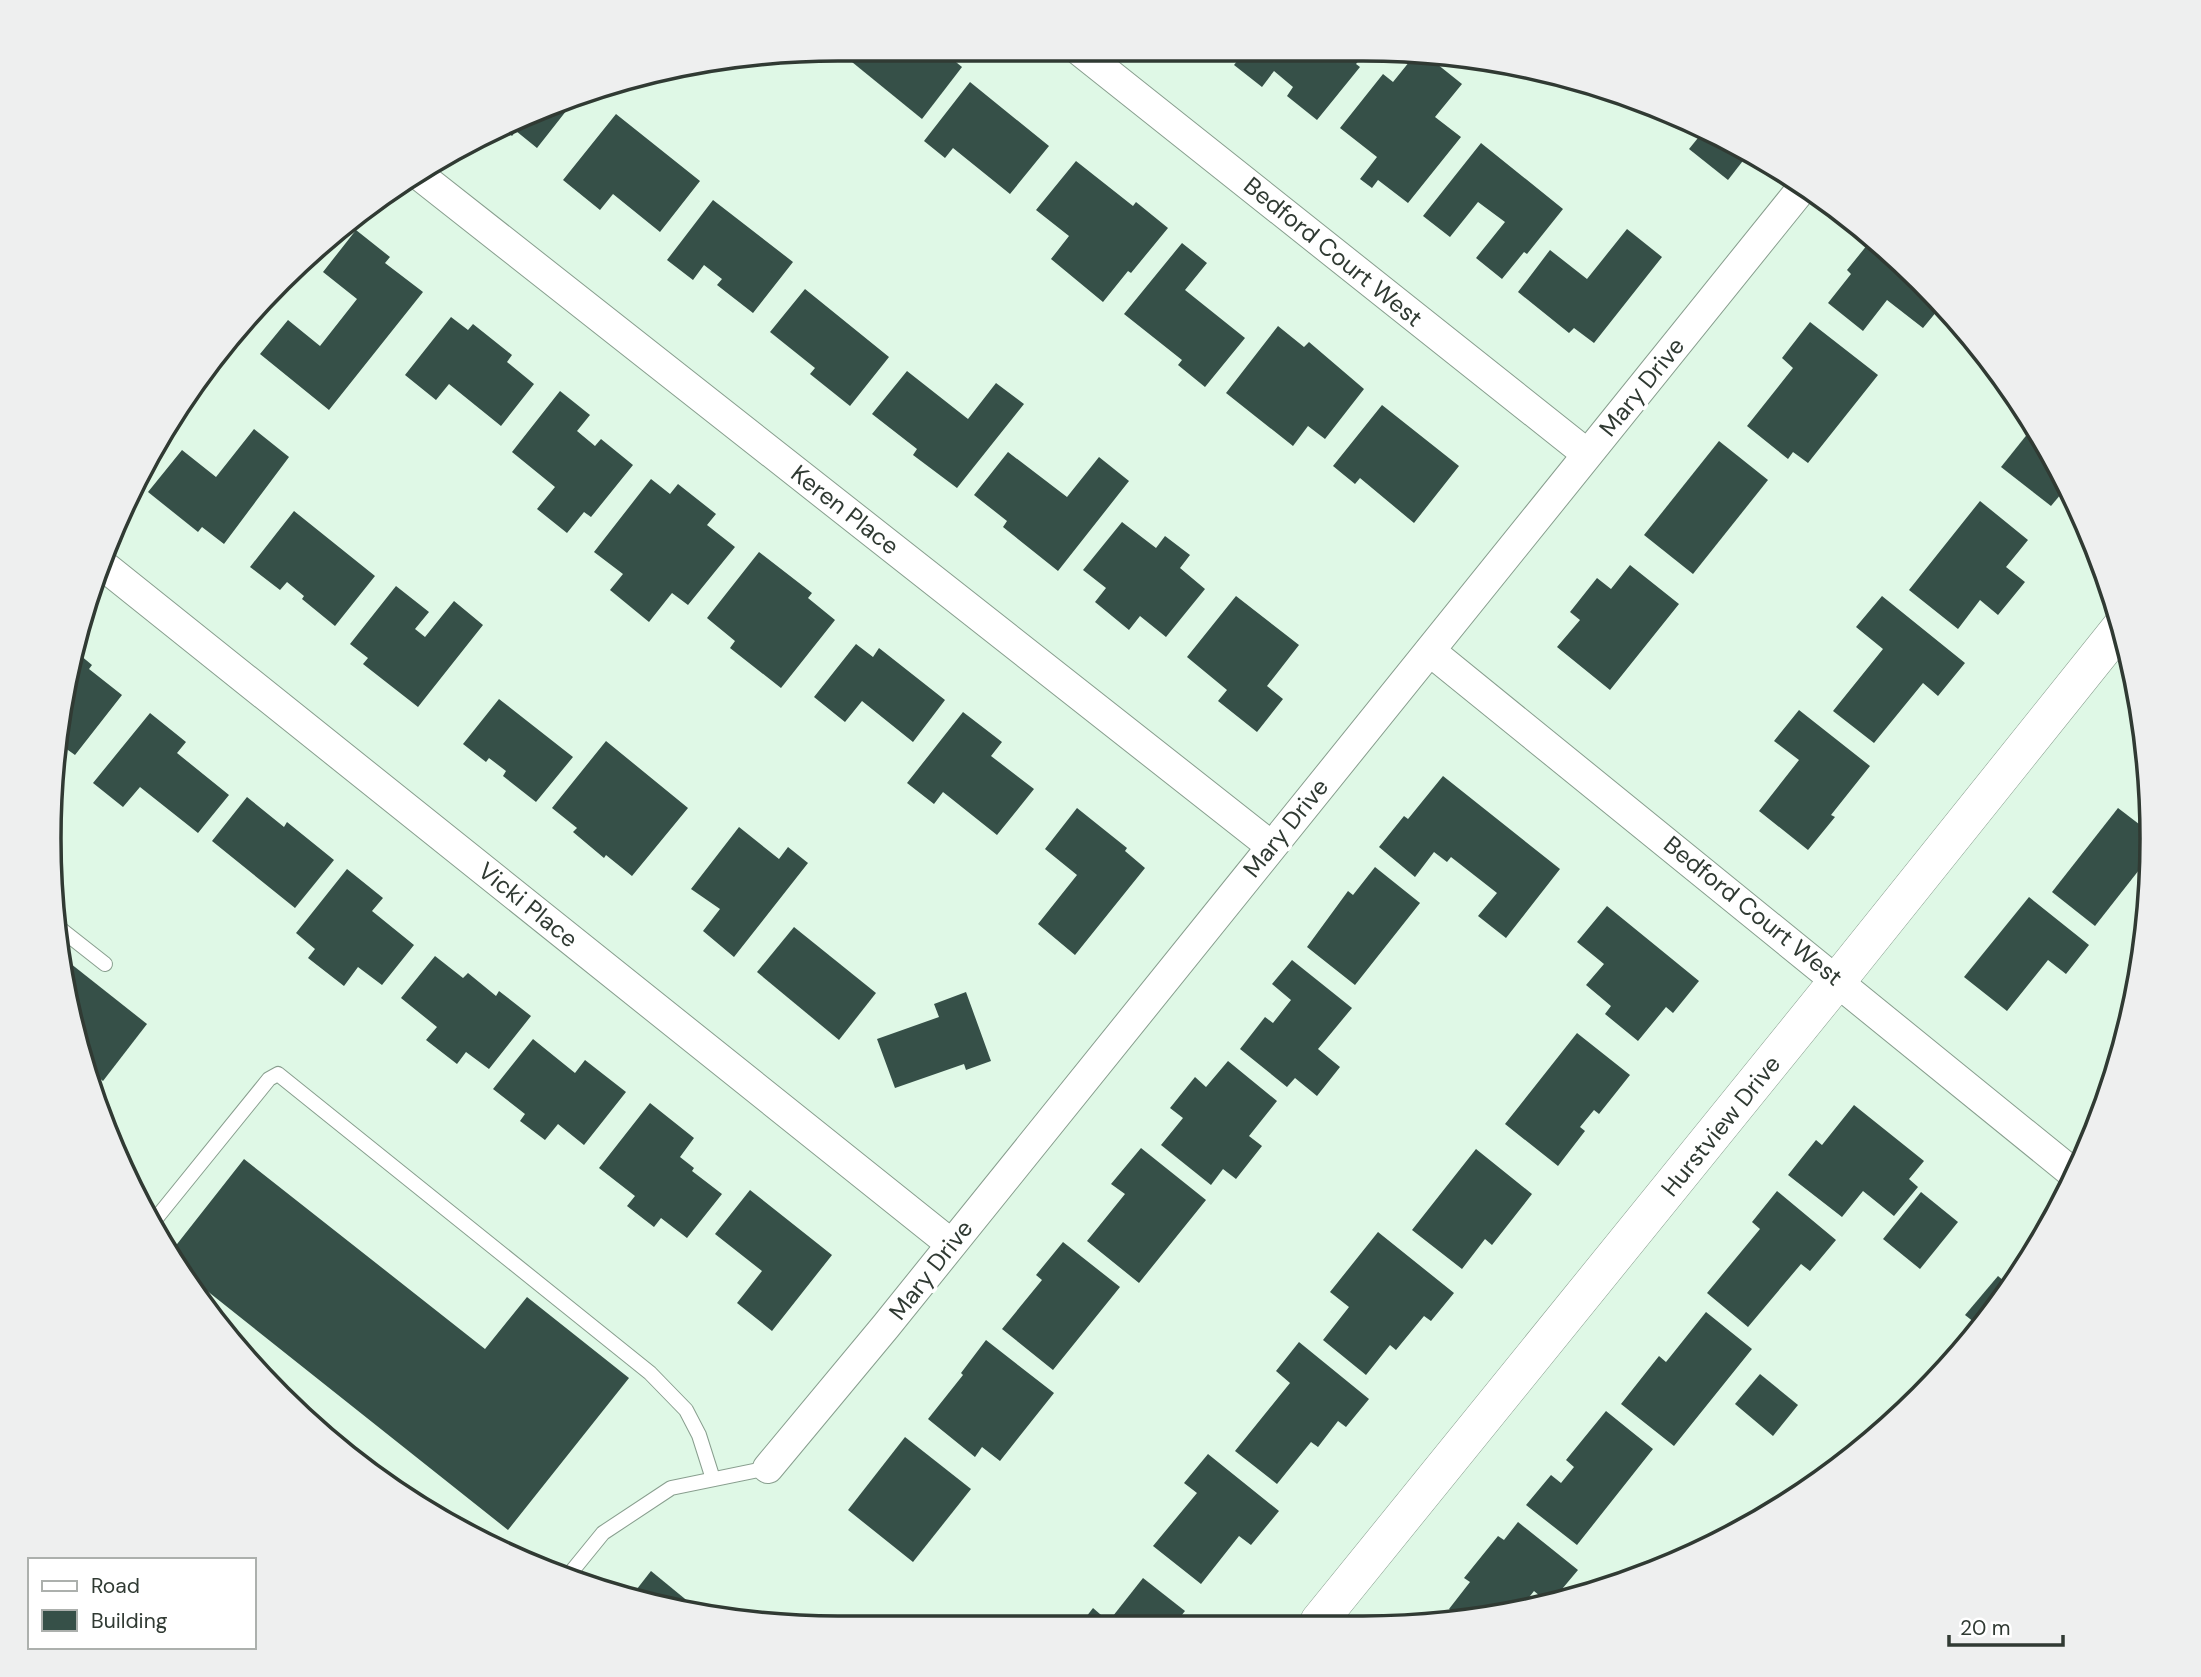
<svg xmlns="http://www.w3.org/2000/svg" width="2201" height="1677" font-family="'DM Sans',sans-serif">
<rect width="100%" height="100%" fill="#dff8e6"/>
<!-- building -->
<g fill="#365048">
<polygon points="836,49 940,49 962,67 922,119"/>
<polygon points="1246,50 1367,51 1356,64 1360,67 1317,120 1287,96 1293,87 1274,71 1262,87 1234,65"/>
<polygon points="1418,51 1422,52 1462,84 1435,117 1461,137 1408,203 1378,180 1372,188 1360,179 1377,157 1340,128 1383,74 1393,82"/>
<polygon points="970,82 1049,146 1010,194 953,148 945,158 924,141"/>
<polygon points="574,101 537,148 516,131 512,136 505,130"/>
<polygon points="616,114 700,181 660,232 613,194 600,210 563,180"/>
<polygon points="1706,128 1749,153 1728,180 1689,149"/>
<polygon points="1481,143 1563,209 1527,254 1524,252 1502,279 1476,258 1505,222 1478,202 1450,237 1423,216"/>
<polygon points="1076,161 1133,206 1136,202 1168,228 1131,273 1128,271 1103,302 1051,259 1069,236 1036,210"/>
<polygon points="713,200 793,262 753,313 717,285 722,279 704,265 693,280 667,260"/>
<polygon points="1627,229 1662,257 1594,343 1574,328 1569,333 1518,292 1550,250 1587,279"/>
<polygon points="356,230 390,257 385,263 423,292 329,410 260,354 288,320 320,346 357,299 323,272"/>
<polygon points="1872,239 1942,305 1923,328 1887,300 1863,331 1828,303 1851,274 1847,270"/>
<polygon points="1182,243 1207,263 1185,290 1245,338 1205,387 1178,365 1182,360 1124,314"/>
<polygon points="805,289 889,357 850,406 810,374 815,368 770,332"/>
<polygon points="451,317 468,330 473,324 512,355 507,362 534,384 501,426 449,384 436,400 405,375"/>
<polygon points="1810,322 1878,375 1808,463 1793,452 1788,459 1747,426 1793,368 1782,358"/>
<polygon points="1278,326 1304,347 1309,342 1364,389 1325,439 1308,426 1293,446 1226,393"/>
<polygon points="907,371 968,419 996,383 1024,404 957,488 913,455 917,449 872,414"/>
<polygon points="560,391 590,415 577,431 595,446 601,439 633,465 591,517 584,512 567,533 537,509 555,487 512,452"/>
<polygon points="1382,405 1459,466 1414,523 1360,478 1355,484 1333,466"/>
<polygon points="2033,427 2066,488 2051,506 2001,467"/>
<polygon points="254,429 289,457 224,544 202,527 198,532 148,492 182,450 216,477"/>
<polygon points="1719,441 1768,480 1693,574 1644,535"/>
<polygon points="1008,452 1067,497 1099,457 1129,481 1058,571 1003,527 1007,521 974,495"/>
<polygon points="651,479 670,494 678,484 716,514 707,525 735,547 688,605 672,593 649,622 610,590 623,574 594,552"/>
<polygon points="1980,501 2028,540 2006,567 2025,582 1998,615 1980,600 1958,629 1909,590"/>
<polygon points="294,511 375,576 335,626 302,599 304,596 287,582 280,590 250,567"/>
<polygon points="1122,522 1156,548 1165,536 1190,555 1180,568 1205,589 1166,637 1140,616 1129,630 1095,602 1106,588 1083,570"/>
<polygon points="759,552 812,593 808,598 835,620 781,688 730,648 735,641 707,618"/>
<polygon points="1630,565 1679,604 1610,690 1557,647 1580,620 1570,612 1597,578 1611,589"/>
<polygon points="396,586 429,612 415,629 425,637 454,601 483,625 418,707 363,664 368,658 350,644"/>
<polygon points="1236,596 1299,645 1267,686 1283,699 1257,732 1218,701 1227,690 1187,657"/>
<polygon points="1882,596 1965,663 1938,696 1923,683 1874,743 1833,711 1883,649 1856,627"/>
<polygon points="856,644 873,657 879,648 945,700 913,742 862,701 845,722 814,697"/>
<polygon points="74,650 92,665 89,669 122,695 75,755 61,745"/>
<polygon points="499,699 573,757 536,802 503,776 506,771 489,758 486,762 463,744"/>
<polygon points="1799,710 1870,766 1831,815 1835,817 1808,850 1759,811 1799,760 1774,741"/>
<polygon points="963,712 1002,742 991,756 1034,789 997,835 943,792 934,804 907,783"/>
<polygon points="150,713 186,742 177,753 229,795 198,833 140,787 123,807 93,783"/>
<polygon points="606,741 688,808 632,876 606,855 604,858 573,832 577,828 552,808"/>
<polygon points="1443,776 1560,869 1506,938 1478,916 1497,893 1451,857 1447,862 1434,852 1415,877 1379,847 1404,816 1408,819"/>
<polygon points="247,797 284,827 287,822 334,860 295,908 212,841"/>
<polygon points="1077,808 1127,848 1125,851 1145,868 1075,955 1038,924 1077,875 1045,849"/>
<polygon points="2118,808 2152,834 2150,856 2095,926 2052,892"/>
<polygon points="739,827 779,859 788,847 808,863 734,957 703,931 720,909 691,889"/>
<polygon points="1375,867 1420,903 1355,985 1307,947 1348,891 1353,895"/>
<polygon points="347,869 383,898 372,911 414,945 382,985 358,967 344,986 308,958 315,949 296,933"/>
<polygon points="2029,897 2089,945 2066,974 2048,960 2007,1011 1964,977"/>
<polygon points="1607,906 1699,981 1673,1013 1666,1007 1638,1041 1605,1014 1611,1006 1586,985 1604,964 1577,942"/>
<polygon points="794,927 876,993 839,1040 757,972"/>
<polygon points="61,956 147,1024 103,1081 84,1066 64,992"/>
<polygon points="435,956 463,978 468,973 496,996 499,991 531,1016 489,1069 466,1052 457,1064 426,1040 437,1027 401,998"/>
<polygon points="1292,960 1352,1008 1318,1049 1340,1067 1317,1096 1295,1078 1287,1087 1240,1049 1265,1017 1273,1023 1291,1000 1272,984"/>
<polygon points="966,992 991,1061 966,1070 964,1064 895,1088 877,1039 939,1017 934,1004"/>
<polygon points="1577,1033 1630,1075 1599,1114 1594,1110 1580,1127 1585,1131 1558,1166 1505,1124"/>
<polygon points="533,1039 575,1073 585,1060 626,1092 584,1145 558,1124 545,1140 520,1121 525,1114 493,1089"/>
<polygon points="1228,1061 1277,1101 1249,1136 1262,1146 1236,1179 1223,1169 1211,1185 1161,1145 1183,1118 1170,1108 1195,1077 1206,1087"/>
<polygon points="650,1103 694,1138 680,1157 694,1168 692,1171 722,1194 687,1238 661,1218 654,1227 627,1206 635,1196 599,1168"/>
<polygon points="1854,1105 1924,1161 1909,1179 1918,1187 1894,1216 1863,1191 1842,1217 1788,1175 1816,1140 1822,1145"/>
<polygon points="1141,1148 1206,1200 1139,1283 1087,1241 1125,1194 1111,1184"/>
<polygon points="1476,1149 1532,1194 1492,1245 1485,1239 1462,1269 1412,1230"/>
<polygon points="244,1159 485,1349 527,1297 629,1378 508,1530 177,1267 170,1253"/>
<polygon points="750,1190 832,1255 772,1331 737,1303 762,1271 715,1234"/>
<polygon points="1777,1191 1836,1240 1810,1271 1801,1264 1748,1327 1707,1293 1760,1229 1752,1222"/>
<polygon points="1921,1192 1958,1222 1920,1269 1883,1239"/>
<polygon points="1378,1232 1454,1293 1431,1321 1424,1316 1396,1350 1390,1345 1366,1375 1323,1340 1349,1307 1330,1292"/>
<polygon points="1063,1242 1120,1287 1053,1370 1002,1329 1042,1280 1036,1275"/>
<polygon points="1998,1276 2011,1287 1979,1326 1965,1315"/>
<polygon points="1706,1312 1752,1349 1674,1446 1621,1404 1659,1356 1666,1362"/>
<polygon points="986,1340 1054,1393 1000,1461 982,1447 975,1457 928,1419 963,1375 961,1373"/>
<polygon points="1299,1342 1369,1399 1346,1427 1338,1421 1318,1447 1311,1442 1277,1484 1235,1451 1290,1383 1276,1371"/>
<polygon points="1760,1374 1798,1405 1773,1436 1735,1404"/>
<polygon points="1606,1411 1653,1449 1577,1545 1526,1505 1551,1475 1561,1483 1574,1467 1566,1460"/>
<polygon points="905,1437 971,1489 913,1562 848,1510"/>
<polygon points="1208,1454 1279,1511 1251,1545 1239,1536 1201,1584 1153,1546 1197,1493 1184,1483"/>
<polygon points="1518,1522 1578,1570 1552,1601 1547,1602 1534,1591 1520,1609 1464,1621 1449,1609 1470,1582 1464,1578 1498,1536 1504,1540"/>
<polygon points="651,1571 701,1612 633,1594"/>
<polygon points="1143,1578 1185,1611 1177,1621 1109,1621"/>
<polygon points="1093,1608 1108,1621 1083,1621"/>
</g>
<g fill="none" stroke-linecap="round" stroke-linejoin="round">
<!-- service casing -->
<g stroke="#889e8e" stroke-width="16">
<g id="service">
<polyline points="58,927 105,964"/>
<polyline points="154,1221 269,1079 278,1074 650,1373 686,1410 699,1435 713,1479"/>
<polyline points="568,1576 603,1533 671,1488 768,1468"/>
</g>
</g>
<!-- minor casing -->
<g stroke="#889e8e" stroke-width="32">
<g id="minor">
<polyline points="1079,50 1587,454"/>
<polyline points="418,174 1271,846"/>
<polyline points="104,566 951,1244"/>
<polyline points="1430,651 2074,1174"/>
<polyline points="768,1468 886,1326 1803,187"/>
</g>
</g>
<!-- tertiary casing -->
<g stroke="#889e8e" stroke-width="38">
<polyline id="tertiary" points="1319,1621 1838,980 2120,628"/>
</g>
<!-- service -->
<use href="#service" stroke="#fff" stroke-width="14"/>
<!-- minor -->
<use href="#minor" stroke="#fff" stroke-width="30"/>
<!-- tertiary -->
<use href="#tertiary" stroke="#fff" stroke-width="37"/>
</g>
<g text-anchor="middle" stroke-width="7" stroke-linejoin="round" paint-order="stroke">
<!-- street labels -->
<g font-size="24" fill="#303a33" stroke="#fff">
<text transform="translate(1333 252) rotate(39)" y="8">Bedford Court West</text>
<text transform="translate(1642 387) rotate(-51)" y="8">Mary Drive</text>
<text transform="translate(845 510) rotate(38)" y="8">Keren Place</text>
<text transform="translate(1286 828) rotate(-51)" y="8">Mary Drive</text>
<text transform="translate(528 905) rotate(39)" y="8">Vicki Place</text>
<text transform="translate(1753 911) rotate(39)" y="8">Bedford Court West</text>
<text transform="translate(1721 1126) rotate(-51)" y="8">Hurstview Drive</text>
<text transform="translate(931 1270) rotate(-52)" y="8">Mary Drive</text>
</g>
</g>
<!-- crop -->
<path d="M0 0H2201V1677H0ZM838 61H1363A777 777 0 0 1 2140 838V839A777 777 0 0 1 1363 1616H838A777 777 0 0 1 61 839V838A777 777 0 0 1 838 61Z" fill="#eeefef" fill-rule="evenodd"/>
<path fill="none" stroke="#303a33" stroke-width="3.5" d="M838 61H1363A777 777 0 0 1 2140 838V839A777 777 0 0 1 1363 1616H838A777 777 0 0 1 61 839V838A777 777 0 0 1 838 61Z"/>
<!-- legend -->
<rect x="28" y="1558" width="228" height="91" fill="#ffffff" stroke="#acb0ad" stroke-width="2"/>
<rect x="42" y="1581" width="35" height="10" fill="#ffffff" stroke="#acb0ad" stroke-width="2"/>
<text x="91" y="1593" font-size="21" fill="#303a33">Road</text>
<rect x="42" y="1610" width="35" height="21" fill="#365048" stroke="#acb0ad" stroke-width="2"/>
<text x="91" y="1628" font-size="21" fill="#303a33">Building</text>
<!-- scale -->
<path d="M1949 1635v10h114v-10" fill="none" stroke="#303a33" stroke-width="3.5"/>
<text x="1960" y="1635" font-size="21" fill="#303a33" stroke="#ffffff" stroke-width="5" paint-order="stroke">20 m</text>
</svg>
